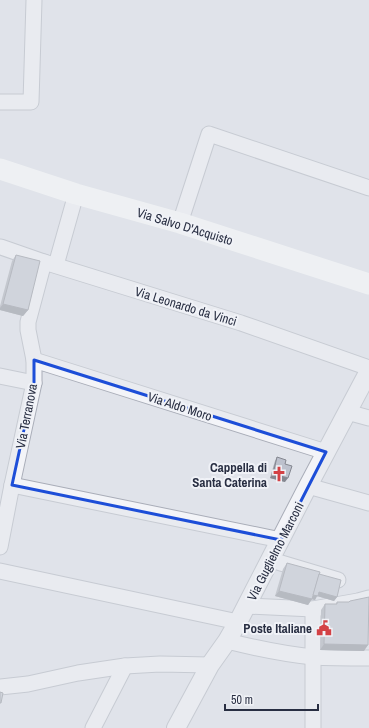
<svg xmlns="http://www.w3.org/2000/svg" width="369" height="728" font-family="'Archivo Narrow',sans-serif">
<rect width="100%" height="100%" fill="#e0e3ea"/>
<g fill="none" stroke-linecap="round" stroke-linejoin="round">
<!-- minor casing -->
<g stroke="#a9adb8" stroke-width="17">
<g id="minor">
<polyline points="0,102 31,102 34,0"/>
<polyline points="180,223 209,134 369,188"/>
<polyline points="1,247 44,262 241,323 369,368"/>
<polyline points="56,265 76,194"/>
<polyline points="34,360 326,452"/>
<polyline points="0,376 34,383"/>
<polyline points="347,412 369,418"/>
<polyline points="12,485 281,540"/>
<polyline points="308,486 369,503"/>
<polyline points="0,547 12,485 34,383 34,360 28,330 28,322 44,262"/>
<polyline points="271,560 338,580"/>
<polyline points="0,571 238,622"/>
<polyline points="246,606 313,609 358,601 369,598"/>
<path d="M 227,641 C 255,648 284,654 313,657 C 331,658 350,658 369,658"/>
<polyline points="0,687 28,684 78,673 125,666 160,664 210,665"/>
<polyline points="93,728 125,666"/>
<polyline points="313,728 313,609"/>
</g>
</g>
<!-- tertiary casing -->
<g stroke="#a9adb8" stroke-width="20">
<polyline id="tertiary" points="176,728 210,665 227,641 238,622 308,486 369,371"/>
</g>
<!-- minor -->
<use href="#minor" stroke="#f3f4f8" stroke-width="15"/>
<!-- tertiary -->
<use href="#tertiary" stroke="#f3f4f8" stroke-width="18"/>
<!-- secondary -->
<polyline stroke="#fff" stroke-width="21" points="0,169 76,194 180,223 369,284"/>
</g>
<!-- wall -->
<g fill="#a3a6b0">
<polygon points="16,255 28,310 23,316 0,310 0,306 12,261"/>
<polygon points="277,457 285,464 285,482 270,478 275,461"/>
<polygon points="287,563 319,574 337,597 334,601 317,596 315,600 312,599 308,605 275,596 283,569"/>
<polygon points="337,602 364,651 320,650 321,610 325,604 336,604"/>
</g>
<!-- shaded-wall -->
<g fill="#848790">
<polygon points="3,304 28,310 23,316 0,310 0,308"/>
<polygon points="273,474 288,478 285,482 270,478"/>
<polygon points="279,591 312,599 308,605 275,596"/>
<polygon points="319,592 337,597 334,601 317,596 315,600 310,599 313,595"/>
<polygon points="324,644 368,645 364,651 320,650"/>
</g>
<!-- building -->
<g fill="#bdc1cd" stroke="#848790">
<polygon points="16,255 40,261 28,310 3,304"/>
<polygon points="277,457 286,460 285,464 292,466 288,478 273,474"/>
<polygon points="287,563 320,572 312,599 279,591"/>
<polygon points="319,574 341,580 337,597 319,592 318,596 313,595"/>
<polygon points="369,597 368,645 324,644 325,604 337,604 337,602 349,602 350,601"/>
<polygon points="0,692 3,693 1,703 0,703"/>
</g>
<!-- marked area -->
<path d="M0 0H369V728H0ZM 34,360 L 326,452 L 281,540 L 12,485 L 34,383 Z" fill="#e0e3ea" fill-opacity=".55" fill-rule="evenodd"/>
<path fill="none" stroke="#1d4ed8" stroke-width="3" stroke-linejoin="round" d="M 34,360 L 326,452 L 281,540 L 12,485 L 34,383 Z"/>
<!-- icons -->
<defs>
<g id="church-bare" transform="scale(1.2)"><path d="M-1.2-6h2.4v3.5h3.3v2.4h-3.3V6h-2.4V-.1h-3.3v-2.4h3.3Z" fill="#d34145" stroke="#f0f2f7" stroke-width="2.5" paint-order="stroke"/></g>
<g id="civic-bare" transform="scale(1.2)"><path d="M-.6-6.5H3V-4.5H.6V-3L4-1V1h2V6H-6V1h2V-1L-.6-3ZM-1.2 2.5V6h2.4V2.5Z" fill="#d34145" stroke="#f0f2f7" stroke-width="2.5" paint-order="stroke"/></g>
</defs>
<g fill-rule="evenodd">
<use href="#church-bare" x="279" y="474"/>
<use href="#civic-bare" x="324" y="628"/>
</g>
<g text-anchor="middle" stroke-width="4" stroke-linejoin="round" paint-order="stroke">
<!-- street labels -->
<g font-size="13" fill="#282e42" stroke="#f0f2f7">
<text transform="translate(185 226) rotate(17)" y="5">Via Salvo D'Acquisto</text>
<text transform="translate(186 306) rotate(17)" y="5">Via Leonardo da Vinci</text>
<text transform="translate(180 406) rotate(18)" y="5">Via Aldo Moro</text>
<text transform="translate(26 416) rotate(-79)" y="5">Via Terranova</text>
<text transform="translate(275 551) rotate(-63)" y="5">Via Guglielmo Marconi</text>
</g>
<!-- poi labels -->
<g font-size="13" font-weight="bold" fill="#282e42" stroke="#f0f2f7" text-anchor="end">
<text x="267" y="472">Cappella di<tspan x="267" dy="15">Santa Caterina</tspan></text>
<text x="312" y="633">Poste Italiane</text>
</g>
</g>
<!-- scale -->
<path d="M225 704v6h93v-6" fill="none" stroke="#282e42" stroke-width="2"/>
<text x="231" y="704" font-size="12" fill="#282e42" stroke="#f0f2f7" stroke-width="3" paint-order="stroke">50 m</text>
</svg>
